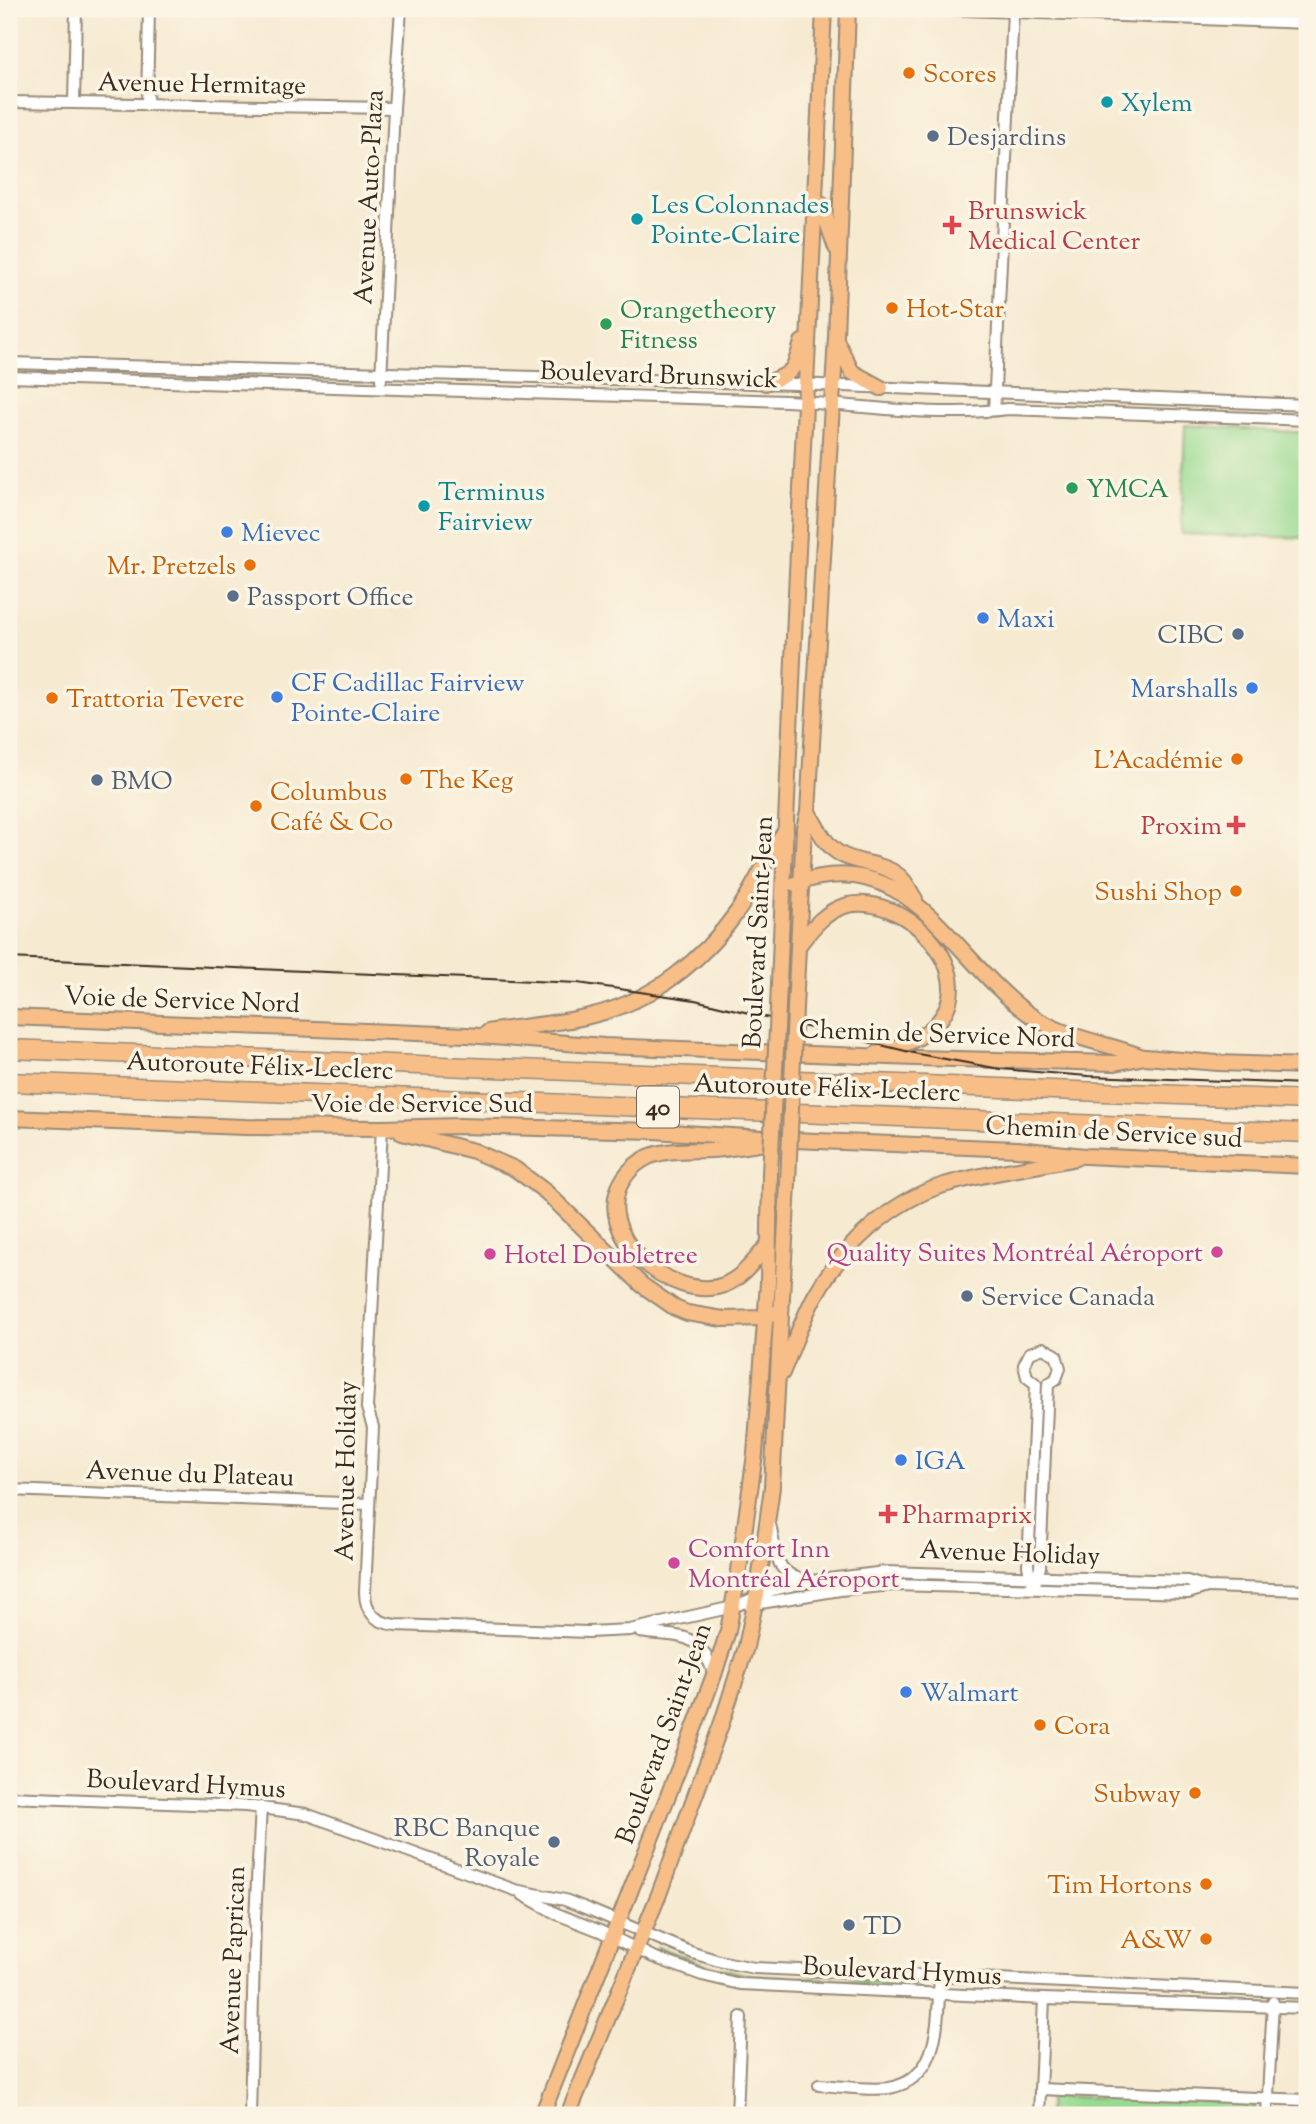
<svg xmlns="http://www.w3.org/2000/svg" width="1316" height="2124" font-family="'Sorts Mill Goudy',serif">
<rect width="100%" height="100%" fill="#fcf5e5"/>
<filter id="ink" filterUnits="userSpaceOnUse"><feTurbulence type="fractalNoise" baseFrequency=".0143" numOctaves="2"/><feDisplacementMap in="SourceGraphic" scale="14" xChannelSelector="R" yChannelSelector="G"/><feConvolveMatrix kernelMatrix="1 2 1 2 8 2 1 2 1" color-interpolation-filters="sRGB"/></filter>
<filter id="wash" filterUnits="userSpaceOnUse"><feTurbulence type="fractalNoise" baseFrequency=".00686" numOctaves="4" result="noise"/><feDisplacementMap in="SourceGraphic" scale="28" xChannelSelector="R" yChannelSelector="G"/><feGaussianBlur stdDeviation="1.57" result="paint"/><feColorMatrix in="noise" values="0 0 0 0 0 0 0 0 0 0 0 0 0 0 0 0 0 1.4 0 .05"/><feComposite in="paint" operator="in"/></filter>
<g filter="url(#wash)">
<rect width="100%" height="100%" fill="#f6ead1"/>
<!-- green -->
<g fill="#98da91" stroke="#6a8258" stroke-width="2">
<polygon points="108,372 363,380 363,382 107,374"/>
<polygon points="1185,425 1307,433 1307,538 1181,534"/>
<path d="M 657,1947 L 706,1965 L 750,1975 L 924,1983 L 924,1986 C 861,1984 784,1987 723,1973 C 700,1968 678,1959 656,1950 Z"/>
<polygon points="1049,2096 1256,2102 1256,2115 1048,2115"/>
</g>
</g>
<g filter="url(#ink)">
<g fill="none" stroke-linecap="round" stroke-linejoin="round">
<!-- minor casing -->
<g stroke="#988a78" stroke-width="14">
<g id="minor">
<polyline points="938,9 1307,23"/>
<polyline points="9,102 394,108"/>
<polyline points="74,103 76,9"/>
<polyline points="147,105 149,9"/>
<polyline points="9,363 795,384 1307,405"/>
<path d="M 9,377 L 786,401 C 860,405 935,418 1008,409 L 1307,420"/>
<polyline points="381,380 394,108 401,9"/>
<polyline points="994,410 1013,11"/>
<path d="M 382,1128 L 367,1408 L 373,1427 L 365,1592 C 365,1612 376,1623 396,1625 L 588,1632 L 630,1630 L 733,1607 L 773,1590 L 812,1581 L 885,1572 L 1187,1581 L 1207,1587 L 1307,1590"/>
<polygon points="1043,1348 1056,1355 1060,1368 1056,1379 1048,1384 1040,1567 1034,1588 1028,1566 1036,1384 1027,1377 1024,1365 1030,1353"/>
<polyline points="9,1490 369,1504"/>
<path d="M 770,1524 C 777,1554 773,1575 809,1581"/>
<polyline points="749,1605 840,1590 893,1585 1188,1593 1207,1587"/>
<path d="M 640,1632 C 681,1638 699,1629 714,1675"/>
<polyline points="9,1797 246,1806 306,1814 515,1890 565,1900 588,1909 693,1953 719,1961 754,1968 1307,1993"/>
<polyline points="523,1895 557,1914 600,1931 653,1957 702,1975 740,1984 1044,1999 1307,2008"/>
<path d="M 819,2085 C 841,2086 867,2091 889,2088 C 942,2079 937,2018 940,1976"/>
<polyline points="1040,2089 1307,2100"/>
<polyline points="250,2115 255,1918 261,1807"/>
<polyline points="737,2115 741,2017"/>
<polyline points="1039,2115 1044,1999"/>
<polyline points="1267,2115 1273,2002"/>
</g>
</g>
<!-- major casing -->
<g stroke="#988a78" stroke-width="18">
<g id="major">
<polyline points="815,201 824,206 826,219 836,248"/>
<polyline points="837,342 852,372 881,388"/>
<path d="M 765,383 C 793,375 795,369 802,342"/>
<path d="M 808,812 C 817,826 823,842 837,852 C 857,866 887,861 903,880 C 908,886 911,893 915,899"/>
<path d="M 795,884 C 910,842 952,960 1029,1014 C 1063,1038 1105,1042 1143,1057"/>
<path d="M 799,945 C 812,928 826,910 848,905 C 904,893 982,970 938,1022 C 922,1040 898,1047 876,1054"/>
<polyline points="778,1007 795,614 824,9"/>
<polyline points="795,1008 804,828 808,812 836,337 848,9"/>
<polyline points="9,1017 467,1035 604,1046 915,1058 1115,1063 1145,1057 1218,1063 1307,1066"/>
<path d="M 488,1032 C 523,1026 559,1024 593,1015 C 652,1001 703,960 737,912 C 756,885 767,856 786,830"/>
<polyline points="9,1118 245,1127 382,1128 459,1126 654,1131 793,1140 1017,1149 1085,1156 1307,1166"/>
<polyline points="402,1133 474,1151 515,1169 546,1192 642,1285 675,1308 687,1313 723,1319 764,1318 772,1313"/>
<path d="M 764,1143 C 746,1146 728,1149 711,1150 C 690,1151 667,1149 648,1157 C 638,1162 630,1169 624,1178 C 588,1232 672,1304 724,1285 C 743,1277 754,1261 767,1246"/>
<path d="M 782,1373 C 793,1347 802,1319 816,1294 C 843,1246 891,1201 944,1185 C 987,1172 1032,1168 1076,1158"/>
<polyline points="542,2115 684,1755 714,1675 728,1631 739,1570 755,1454 768,1283 770,1174"/>
<polyline points="568,2115 659,1894 722,1722 746,1647 758,1589 772,1487 788,1183"/>
</g>
</g>
<!-- highway casing -->
<g stroke="#988a78" stroke-width="21">
<g id="highway">
<polyline points="9,1049 1307,1100"/>
<polyline points="9,1082 1307,1133"/>
</g>
</g>
<!-- minor -->
<use href="#minor" stroke="#fff" stroke-width="10"/>
<!-- major -->
<use href="#major" stroke="#f7be88" stroke-width="14"/>
<!-- highway -->
<use href="#highway" stroke="#f7be88" stroke-width="18"/>
<!-- tram -->
<polyline stroke="#3b2a1e" stroke-width="2" points="9,958 578,983 695,1000 918,1054 1000,1069 1088,1076 1307,1084"/>
<!-- major-bridge casing -->
<g stroke="#988a78" stroke-width="18" stroke-linecap="butt">
<g id="major-bridge">
<polyline points="770,1174 778,1007"/>
<polyline points="788,1183 795,1008"/>
</g>
</g>
<!-- major-bridge -->
<use href="#major-bridge" stroke="#f7be88" stroke-width="14"/>
</g>
</g>
<!-- markers -->
<g fill="#e8710a" stroke="#fcf5e5" stroke-width="2.5">
<circle cx="909" cy="73" r="7"/>
<circle cx="892" cy="308" r="7"/>
<circle cx="250" cy="565" r="7"/>
<circle cx="52" cy="698" r="7"/>
<circle cx="1237" cy="759" r="7"/>
<circle cx="406" cy="779" r="7"/>
<circle cx="256" cy="806" r="7"/>
<circle cx="1236" cy="891" r="7"/>
<circle cx="1040" cy="1725" r="7"/>
<circle cx="1195" cy="1793" r="7"/>
<circle cx="1206" cy="1884" r="7"/>
<circle cx="1206" cy="1939" r="7"/>
</g>
<g fill="#0f9aa8" stroke="#fcf5e5" stroke-width="2.5">
<circle cx="1107" cy="102" r="7"/>
<circle cx="637" cy="219" r="7"/>
<circle cx="424" cy="506" r="7"/>
</g>
<g fill="#5c6f8a" stroke="#fcf5e5" stroke-width="2.5">
<circle cx="933" cy="136" r="7"/>
<circle cx="233" cy="596" r="7"/>
<circle cx="1238" cy="634" r="7"/>
<circle cx="97" cy="780" r="7"/>
<circle cx="967" cy="1296" r="7"/>
<circle cx="554" cy="1842" r="7"/>
<circle cx="849" cy="1925" r="7"/>
</g>
<g fill="#e0444e" stroke="#fcf5e5" stroke-width="2.5">
<path d="M948.5 214.5h7v7h7v7h-7v7h-7v-7h-7v-7h7z"/>
<path d="M1232.5 814.5h7v7h7v7h-7v7h-7v-7h-7v-7h7z"/>
<path d="M884.5 1503.5h7v7h7v7h-7v7h-7v-7h-7v-7h7z"/>
</g>
<g fill="#2e9e5b" stroke="#fcf5e5" stroke-width="2.5">
<circle cx="606" cy="324" r="7"/>
<circle cx="1072" cy="488" r="7"/>
</g>
<g fill="#3f7fe0" stroke="#fcf5e5" stroke-width="2.5">
<circle cx="227" cy="532" r="7"/>
<circle cx="983" cy="618" r="7"/>
<circle cx="1252" cy="688" r="7"/>
<circle cx="277" cy="697" r="7"/>
<circle cx="901" cy="1460" r="7"/>
<circle cx="906" cy="1692" r="7"/>
</g>
<g fill="#d1479c" stroke="#fcf5e5" stroke-width="2.5">
<circle cx="1217" cy="1252" r="7"/>
<circle cx="490" cy="1254" r="7"/>
<circle cx="674" cy="1563" r="7"/>
</g>
<g text-anchor="middle" stroke-width="7" stroke-linejoin="round" paint-order="stroke">
<!-- shield labels -->
<rect fill="#fcf5e5" stroke="#75675a" stroke-width="2" x="637" y="1086.5" width="42" height="41" rx="5"/>
<g font-size="24" font-weight="bold" fill="#3b2a1e">
<text x="658" y="1115">40</text>
</g>
<!-- food labels -->
<g font-size="26" fill="#c56008" stroke="#fcf5e5" text-anchor="start">
<text x="923" y="82">Scores</text>
<text x="906" y="317">Hot-Star</text>
<text x="236" y="574" text-anchor="end">Mr. Pretzels</text>
<text x="66" y="707">Trattoria Tevere</text>
<text x="1223" y="768" text-anchor="end">L'Académie</text>
<text x="420" y="788">The Keg</text>
<text x="270" y="800">Columbus<tspan x="270" dy="30">Café &amp; Co</tspan></text>
<text x="1222" y="900" text-anchor="end">Sushi Shop</text>
<text x="1054" y="1734">Cora</text>
<text x="1181" y="1802" text-anchor="end">Subway</text>
<text x="1192" y="1893" text-anchor="end">Tim Hortons</text>
<text x="1192" y="1948" text-anchor="end">A&amp;W</text>
</g>
<!-- street labels -->
<g font-size="26" fill="#3b2a1e" stroke="#fcf5e5">
<text transform="translate(202 83) rotate(1)" y="9">Avenue Hermitage</text>
<text transform="translate(368 197) rotate(-87)" y="9">Avenue Auto-Plaza</text>
<text transform="translate(659 374) rotate(2)" y="9">Boulevard Brunswick</text>
<text transform="translate(757 932) rotate(-87)" y="9">Boulevard Saint-Jean</text>
<text transform="translate(182 999) rotate(2)" y="9">Voie de Service Nord</text>
<text transform="translate(937 1033) rotate(2)" y="9">Chemin de Service Nord</text>
<text transform="translate(260 1065) rotate(2)" y="9">Autoroute Félix-Leclerc</text>
<text transform="translate(827 1087) rotate(2)" y="9">Autoroute Félix-Leclerc</text>
<text x="422" y="1112">Voie de Service Sud</text>
<text transform="translate(1114 1131) rotate(3)" y="9">Chemin de Service sud</text>
<text transform="translate(345 1471) rotate(-89)" y="9">Avenue Holiday</text>
<text transform="translate(190 1473) rotate(2)" y="9">Avenue du Plateau</text>
<text transform="translate(1010 1552) rotate(2)" y="9">Avenue Holiday</text>
<text transform="translate(663 1733) rotate(-70)" y="9">Boulevard Saint-Jean</text>
<text transform="translate(186 1783) rotate(3)" y="9">Boulevard Hymus</text>
<text transform="translate(232 1960) rotate(-88)" y="9">Avenue Paprican</text>
<text transform="translate(902 1970) rotate(3)" y="9">Boulevard Hymus</text>
</g>
<!-- culture labels -->
<g font-size="26" fill="#0d838f" stroke="#fcf5e5" text-anchor="start">
<text x="1121" y="111">Xylem</text>
<text x="651" y="213">Les Colonnades<tspan x="651" dy="30">Pointe-Claire</tspan></text>
<text x="438" y="500">Terminus<tspan x="438" dy="30">Fairview</tspan></text>
</g>
<!-- service labels -->
<g font-size="26" fill="#4e5e75" stroke="#fcf5e5" text-anchor="start">
<text x="947" y="145">Desjardins</text>
<text x="247" y="605">Passport Office</text>
<text x="1224" y="643" text-anchor="end">CIBC</text>
<text x="111" y="789">BMO</text>
<text x="981" y="1305">Service Canada</text>
<text x="540" y="1836" text-anchor="end">RBC Banque<tspan x="540" dy="30">Royale</tspan></text>
<text x="863" y="1934">TD</text>
</g>
<!-- health labels -->
<g font-size="26" fill="#be3a42" stroke="#fcf5e5" text-anchor="start">
<text x="968" y="219">Brunswick<tspan x="968" dy="30">Medical Center</tspan></text>
<text x="1222" y="834" text-anchor="end">Proxim</text>
<text x="902" y="1523">Pharmaprix</text>
</g>
<!-- leisure labels -->
<g font-size="26" fill="#27864d" stroke="#fcf5e5" text-anchor="start">
<text x="620" y="318">Orangetheory<tspan x="620" dy="30">Fitness</tspan></text>
<text x="1086" y="497">YMCA</text>
</g>
<!-- shop labels -->
<g font-size="26" fill="#366cbe" stroke="#fcf5e5" text-anchor="start">
<text x="241" y="541">Mievec</text>
<text x="997" y="627">Maxi</text>
<text x="291" y="691">CF Cadillac Fairview<tspan x="291" dy="30">Pointe-Claire</tspan></text>
<text x="1238" y="697" text-anchor="end">Marshalls</text>
<text x="915" y="1469">IGA</text>
<text x="920" y="1701">Walmart</text>
</g>
<!-- hotel labels -->
<g font-size="26" fill="#b23c85" stroke="#fcf5e5" text-anchor="start">
<text x="1203" y="1261" text-anchor="end">Quality Suites Montréal Aéroport</text>
<text x="504" y="1263">Hotel Doubletree</text>
<text x="688" y="1557">Comfort Inn<tspan x="688" dy="30">Montréal Aéroport</tspan></text>
</g>
</g>
<!-- margin -->
<rect width="1316" height="2124" fill="none" stroke="#fcf5e5" stroke-width="35"/>
</svg>
